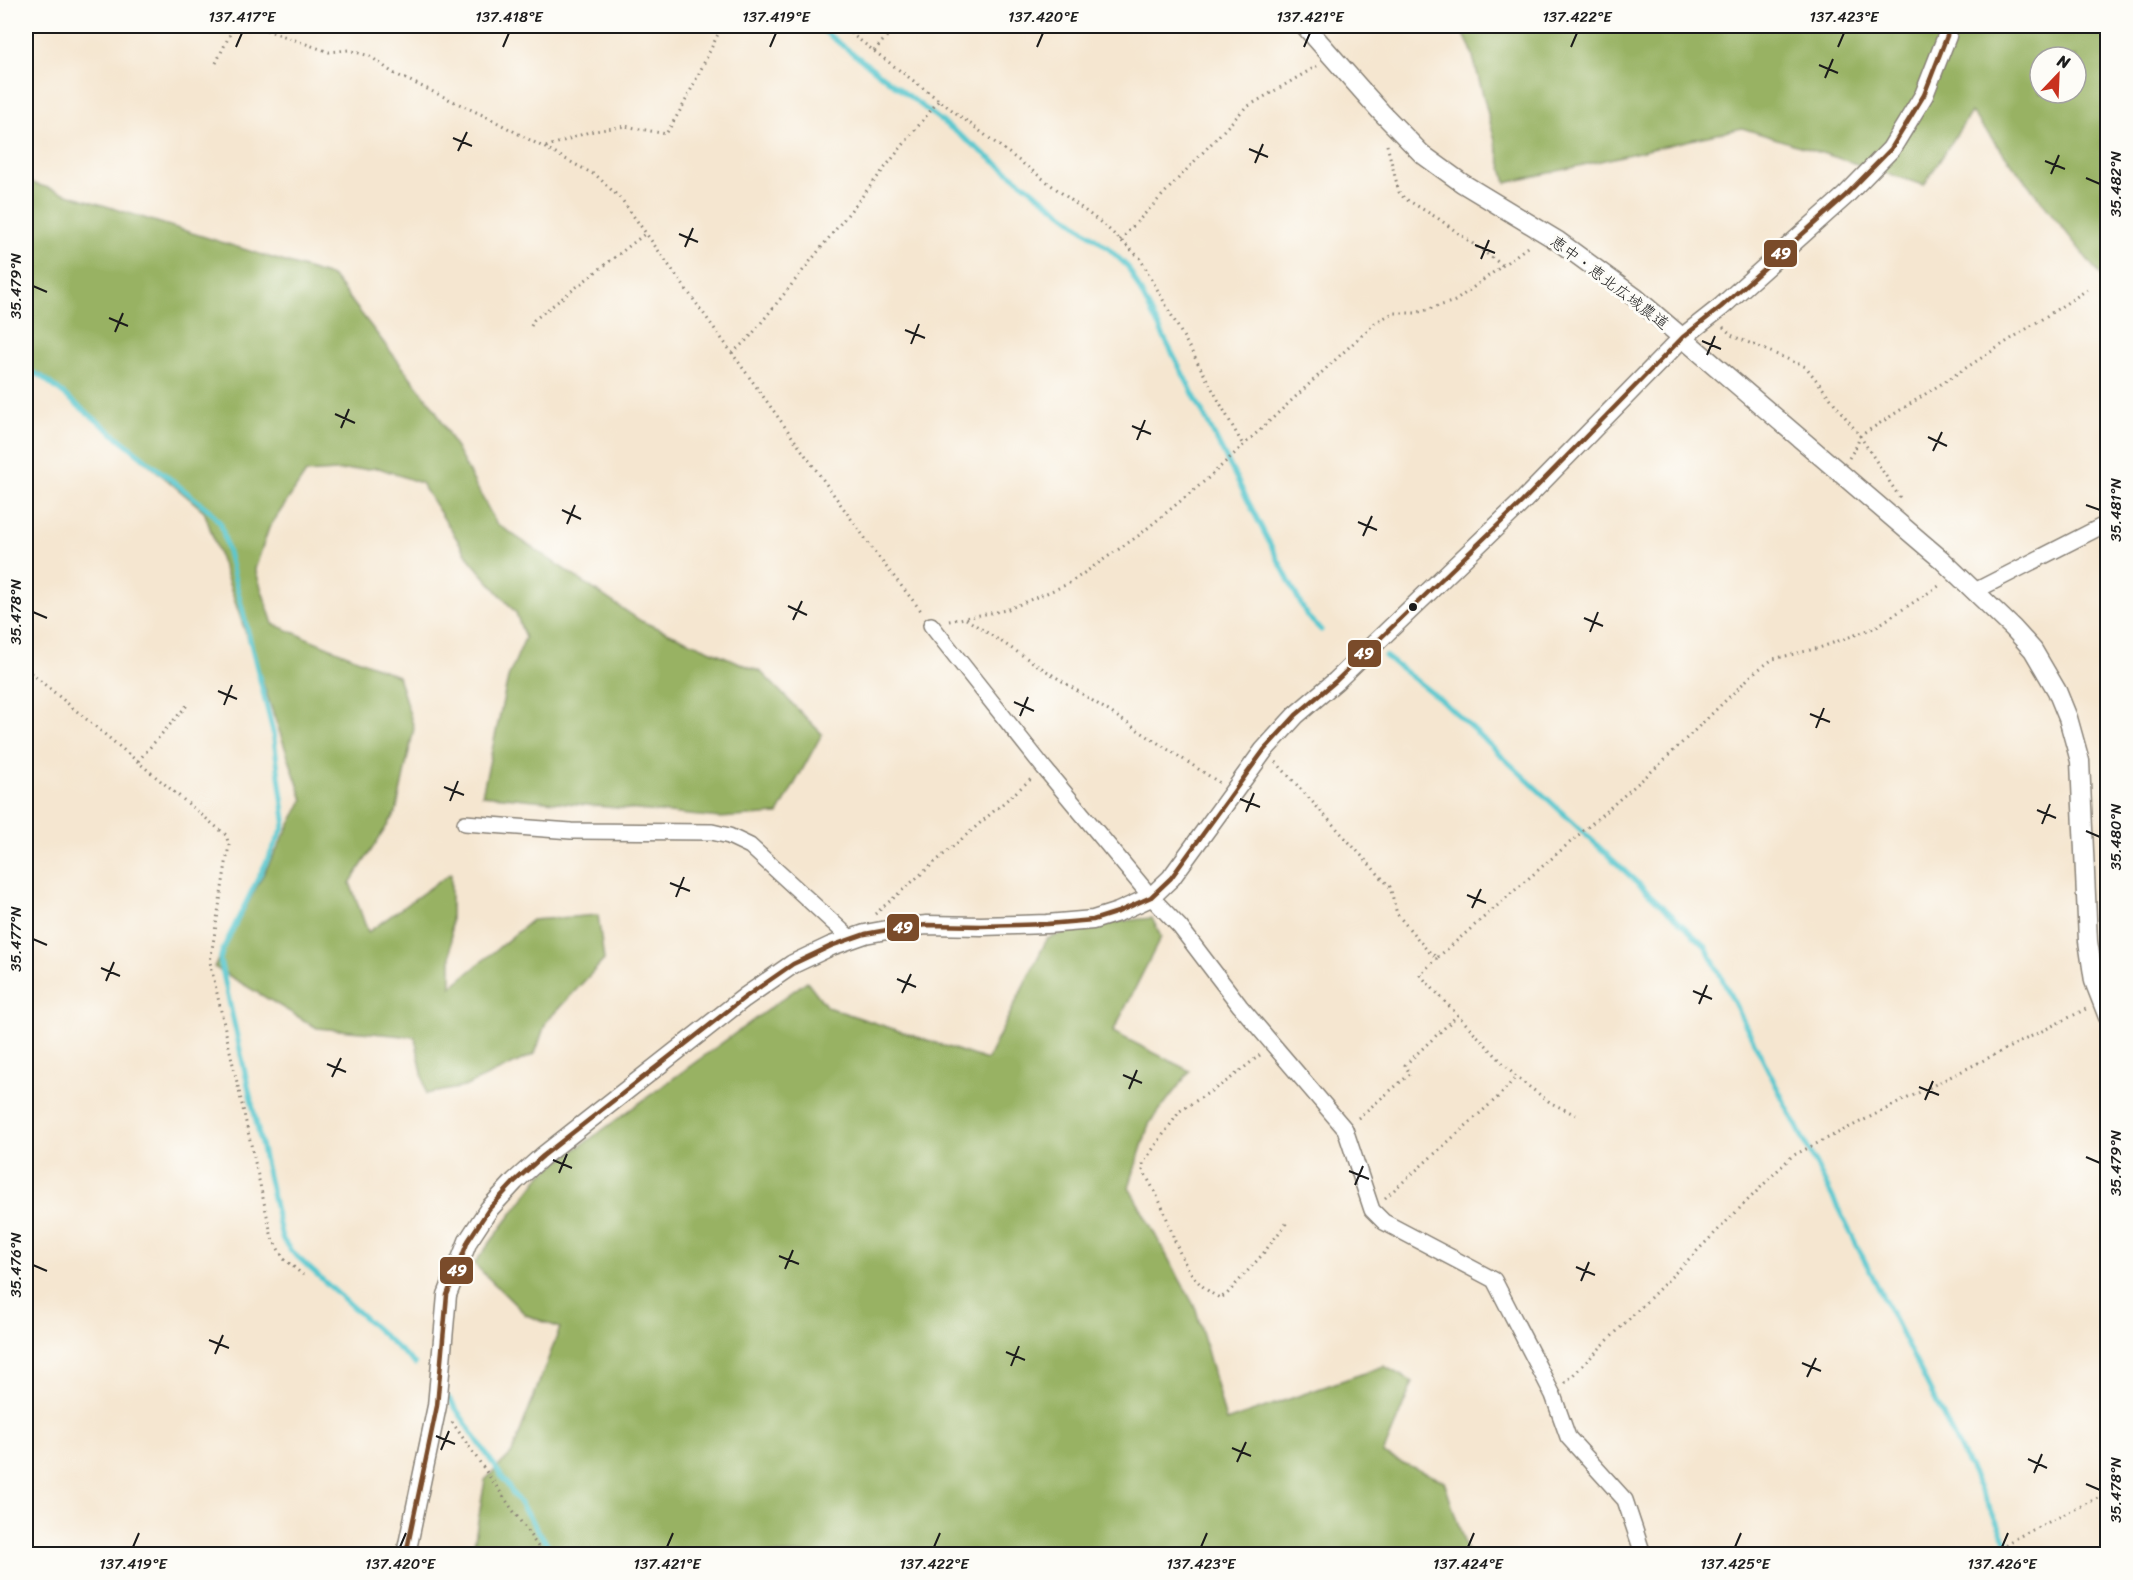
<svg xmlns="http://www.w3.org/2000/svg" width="2133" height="1580" font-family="Sriracha,'Klee One',sans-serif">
<rect width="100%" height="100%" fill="#fdfcf7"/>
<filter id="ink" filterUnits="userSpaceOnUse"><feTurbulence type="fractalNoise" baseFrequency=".0167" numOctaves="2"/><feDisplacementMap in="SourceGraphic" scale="12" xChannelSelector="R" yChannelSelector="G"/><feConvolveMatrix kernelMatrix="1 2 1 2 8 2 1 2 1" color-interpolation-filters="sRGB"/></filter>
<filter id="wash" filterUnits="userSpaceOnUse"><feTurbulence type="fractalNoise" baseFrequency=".008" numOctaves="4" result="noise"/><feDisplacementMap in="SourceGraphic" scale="24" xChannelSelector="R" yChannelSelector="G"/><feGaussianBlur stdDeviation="1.35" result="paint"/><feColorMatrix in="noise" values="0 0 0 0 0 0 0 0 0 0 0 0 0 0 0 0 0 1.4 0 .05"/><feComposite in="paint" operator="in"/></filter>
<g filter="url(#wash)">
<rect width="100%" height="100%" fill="#f5e6d0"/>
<!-- forest -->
<g fill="#98b263" stroke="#5a6740" stroke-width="1.5" fill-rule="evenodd">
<path d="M 1460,26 L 2107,26 L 2107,284 L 1971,112 L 1924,185 L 1742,128 L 1506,183 L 1471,49 ZM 2040,57 L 2076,57 L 2076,93 L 2040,93 Z"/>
<polygon points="26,181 333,277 435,409 496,523 641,621 761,672 822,734 778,814 720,818 482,795 508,678 525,638 516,613 471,561 421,483 379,468 306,473 269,528 255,569 273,624 398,676 414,728 396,812 350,883 368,932 451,873 451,987 532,920 598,915 604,960 546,1022 535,1054 464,1087 426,1094 415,1037 317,1028 214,967 303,800 204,511 40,373 26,375"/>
<path d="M 1152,918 L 1161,937 L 1113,1032 L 1190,1071 L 1149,1124 L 1129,1187 L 1196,1309 L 1226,1421 L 1384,1366 L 1413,1382 L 1383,1454 L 1444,1481 L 1468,1554 L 487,1554 L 473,1550 L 485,1480 L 512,1453 L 560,1328 L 526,1315 L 474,1264 L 542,1174 L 807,981 L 827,1007 L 987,1060 L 1047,939 C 1082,925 1115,921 1152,918 Z"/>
</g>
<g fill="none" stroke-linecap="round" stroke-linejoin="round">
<!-- stream -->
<g stroke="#5bc8cf" stroke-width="5">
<polyline points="817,26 1108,248 1128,267 1307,616 1321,630"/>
<polyline points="26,370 41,376 209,510 221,524 273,732 285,820 283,828 223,949 220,960 282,1238 291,1251 415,1364"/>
<polyline points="1385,656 1446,704 1706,947 2013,1554"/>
<polyline points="448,1397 554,1554"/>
</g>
</g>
</g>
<g filter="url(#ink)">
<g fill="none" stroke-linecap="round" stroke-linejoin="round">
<!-- minor casing -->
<g stroke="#888176" stroke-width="18">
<g id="minor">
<polyline points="1975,591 2108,523"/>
<polyline points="931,625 1044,768 1151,897 1180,927 1240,1006 1345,1129 1372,1210 1384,1222 1494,1280 1553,1395 1568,1437 1625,1500 1643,1554"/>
<polyline points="465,823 571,831 712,832 729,836 750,846 851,939"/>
</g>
</g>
<!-- tertiary casing -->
<g stroke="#888176" stroke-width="21">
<g id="tertiary">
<polyline points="1305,26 1381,112 1422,154 1462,183 1558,241 1636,298 1942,560 2013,628 2033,650 2057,691 2068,718 2080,761 2088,941 2094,981 2108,1017"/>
<polyline points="406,1554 437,1406 447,1295 468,1241 489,1209 515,1181 543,1156 744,998 793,964 831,946 865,934 898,928 927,925 981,926 1047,924 1093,920 1118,912 1151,897 1171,878 1264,750 1296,715 1336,681 1522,502 1683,337 1721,307 1845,196 1891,149 1924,95 1947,36 1949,26"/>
</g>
</g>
<!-- path -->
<g stroke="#888176" stroke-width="3" stroke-dasharray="1.5 4.5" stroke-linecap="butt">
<polyline points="255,26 329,52 348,50 370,56 393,73 489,118 597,176 622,200 880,559 922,612"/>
<polyline points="841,26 1104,225 1140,258 1243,445"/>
<polyline points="874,51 896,26"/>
<polyline points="216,63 233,28 239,26"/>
<polyline points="1387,145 1399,192 1404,198 1439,219 1502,265"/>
<polyline points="546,147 589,132 625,126 666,134 684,104 722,26"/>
<polyline points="1120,240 1245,108 1317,66"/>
<polyline points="531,326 534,320 646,233"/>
<polyline points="1723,327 1733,336 1806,367 1860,436 1900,498"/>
<polyline points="732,353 749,338 939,100"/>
<polyline points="1849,458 1857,445 1860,436 2087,290"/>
<polyline points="966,619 1220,783"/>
<polyline points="949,621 1006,610 1068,584 1138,536 1206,480 1376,322 1393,313 1416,313 1455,301 1530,245"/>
<polyline points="26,669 226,835 229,845 210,962 272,1238 284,1259 303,1275"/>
<polyline points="138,761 189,703"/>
<polyline points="1276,762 1390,887 1397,914 1427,950 1437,958 1659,765 1755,672 1773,659 1819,648 1874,628 1942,584"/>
<polyline points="875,914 1031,779"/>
<polyline points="1437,958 1420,975 1516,1077 1551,1103 1576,1115"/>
<path d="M 1260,1055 L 1230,1079 L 1180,1111 L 1143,1163 L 1143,1170 C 1150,1183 1158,1197 1164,1211 C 1177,1245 1185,1281 1220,1298 L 1227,1294 L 1262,1255 L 1288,1221"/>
<polyline points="1358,1118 1410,1074 1405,1065 1458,1015"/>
<polyline points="1385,1198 1498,1097 1516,1077"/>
<polyline points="1565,1383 1792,1156 2086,1009"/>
<polyline points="452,1422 543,1554"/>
<polyline points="1990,1554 2014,1539 2108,1493"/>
</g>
<!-- minor -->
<use href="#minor" stroke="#fff" stroke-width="15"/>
<!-- tertiary -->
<use href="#tertiary" stroke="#fff" stroke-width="18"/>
<!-- bus-1 casing -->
<g stroke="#fdfcf7" stroke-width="9">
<polyline id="bus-1" points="406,1554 437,1406 447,1295 468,1241 489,1209 515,1181 543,1156 744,998 793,964 831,946 865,934 898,928 927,925 981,926 1047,924 1093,920 1118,912 1151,897 1171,878 1264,750 1296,715 1336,681 1522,502 1683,337 1721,307 1845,196 1891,149 1924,95 1947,36 1949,26"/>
</g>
<!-- bus-1 -->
<use href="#bus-1" stroke="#7a4b2a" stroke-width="4.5"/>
</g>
</g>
<!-- ticks -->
<path fill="none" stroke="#1c1c1c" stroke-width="2" d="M 236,47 L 242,33M 503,47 L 509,33M 770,47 L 776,33M 1037,47 L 1043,33M 1304,47 L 1310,33M 1571,47 L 1577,33M 1838,47 L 1844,33M 1819,65 L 1838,73M 1825,78 L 1833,59M 453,138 L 472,146M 1249,149 L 1268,157M 458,151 L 467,132M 2045,161 L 2065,169M 1255,163 L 1263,144M 2051,174 L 2059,155M 2086,178 L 2100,184M 679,234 L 698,242M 1475,245 L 1495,253M 685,247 L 693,228M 1481,259 L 1489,240M 33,286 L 47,292M 109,318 L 128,326M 905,330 L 925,338M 115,332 L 123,313M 1702,341 L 1721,349M 911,344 L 919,324M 1707,355 L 1715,336M 335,414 L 355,423M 1132,426 L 1151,434M 341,428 L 349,409M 1928,437 L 1947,446M 1137,440 L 1145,420M 1933,451 L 1942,432M 2086,505 L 2100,510M 562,510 L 581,519M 1358,522 L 1377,530M 567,524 L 575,505M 1363,536 L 1372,516M 788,606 L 807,615M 33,612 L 47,618M 1584,618 L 1603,626M 793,620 L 802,601M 1590,632 L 1598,612M 218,691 L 237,699M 1014,702 L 1034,711M 224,705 L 232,685M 1810,714 L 1830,722M 1020,716 L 1028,697M 1816,728 L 1824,708M 444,787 L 464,795M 1240,799 L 1260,807M 450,801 L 458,781M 2037,810 L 2056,818M 1246,812 L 1254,793M 2042,824 L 2050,804M 2086,831 L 2100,837M 670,883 L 690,891M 1467,895 L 1486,903M 676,897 L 684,877M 1472,908 L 1481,889M 33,939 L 47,945M 101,968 L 120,976M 897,979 L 916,987M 106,981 L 114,962M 1693,991 L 1712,999M 902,993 L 911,974M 1699,1004 L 1707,985M 327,1064 L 346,1072M 1123,1075 L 1142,1083M 332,1077 L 341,1058M 1919,1087 L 1939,1095M 1129,1089 L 1137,1070M 1925,1100 L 1933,1081M 2086,1157 L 2100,1163M 553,1160 L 572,1168M 1349,1171 L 1369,1179M 559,1173 L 567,1154M 1355,1185 L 1363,1166M 779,1256 L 799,1264M 33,1265 L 47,1271M 1576,1267 L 1595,1275M 785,1269 L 793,1250M 1581,1281 L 1589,1262M 209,1340 L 229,1348M 1006,1352 L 1025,1360M 215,1354 L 223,1335M 1802,1363 L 1821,1371M 1011,1366 L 1019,1346M 1807,1377 L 1816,1358M 436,1436 L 455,1444M 1232,1448 L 1251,1456M 441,1450 L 449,1431M 2028,1459 L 2047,1468M 1237,1462 L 1246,1442M 2034,1473 L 2042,1454M 2086,1484 L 2100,1490M 133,1547 L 139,1533M 400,1547 L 406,1533M 667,1547 L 673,1533M 934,1547 L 940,1533M 1201,1547 L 1207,1533M 1468,1547 L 1474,1533M 1735,1547 L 1741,1533M 2002,1547 L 2008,1533"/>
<!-- markers -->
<circle fill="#1c1c1c" stroke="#fdfcf7" stroke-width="2" cx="1413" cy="607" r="5"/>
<g text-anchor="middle" stroke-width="6" stroke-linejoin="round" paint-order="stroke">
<!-- street labels -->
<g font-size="16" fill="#1c1c1c" stroke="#fdfcf7">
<text transform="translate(1610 282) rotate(37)" y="6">恵中・恵北広域農道</text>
</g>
</g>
<g stroke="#fdfcf7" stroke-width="2">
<rect x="1763" y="239" width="35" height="29" rx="6" fill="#7a4b2a"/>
<rect x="1347" y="639" width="35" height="29" rx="6" fill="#7a4b2a"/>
<rect x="886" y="913" width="34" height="29" rx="6" fill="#7a4b2a"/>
<rect x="439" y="1256" width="35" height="29" rx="6" fill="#7a4b2a"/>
</g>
<g font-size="16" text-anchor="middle" font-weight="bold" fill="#fff">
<text x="1781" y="259">49</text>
<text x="1364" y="659">49</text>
<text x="903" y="933">49</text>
<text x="457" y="1276">49</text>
</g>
<!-- margin -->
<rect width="2133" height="1580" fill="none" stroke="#fdfcf7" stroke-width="66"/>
<!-- north arrow -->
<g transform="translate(2058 75) rotate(23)"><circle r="28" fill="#fdfcf7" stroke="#a3a29f" stroke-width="1.5"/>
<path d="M0-4.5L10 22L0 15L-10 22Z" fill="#c8321e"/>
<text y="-9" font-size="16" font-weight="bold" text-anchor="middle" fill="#1c1c1c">N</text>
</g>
<rect x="33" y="33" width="2067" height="1514" fill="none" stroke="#1c1c1c" stroke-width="2"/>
<g font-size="15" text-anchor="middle" fill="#1c1c1c">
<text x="242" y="22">137.417°E</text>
<text x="509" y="22">137.418°E</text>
<text x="776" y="22">137.419°E</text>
<text x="1043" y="22">137.420°E</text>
<text x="1310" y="22">137.421°E</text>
<text x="1577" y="22">137.422°E</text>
<text x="1844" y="22">137.423°E</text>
<text transform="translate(2116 184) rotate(-90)" y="5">35.482°N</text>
<text transform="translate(16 286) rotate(-90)" y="5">35.479°N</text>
<text transform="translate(2116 510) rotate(-90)" y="5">35.481°N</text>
<text transform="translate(16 612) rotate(-90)" y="5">35.478°N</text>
<text transform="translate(2116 837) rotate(-90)" y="5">35.480°N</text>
<text transform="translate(16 939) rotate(-90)" y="5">35.477°N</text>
<text transform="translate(2116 1163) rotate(-90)" y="5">35.479°N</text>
<text transform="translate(16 1265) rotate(-90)" y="5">35.476°N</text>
<text transform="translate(2116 1490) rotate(-90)" y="5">35.478°N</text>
<text x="133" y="1569">137.419°E</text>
<text x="400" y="1569">137.420°E</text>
<text x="667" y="1569">137.421°E</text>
<text x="934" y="1569">137.422°E</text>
<text x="1201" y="1569">137.423°E</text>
<text x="1468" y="1569">137.424°E</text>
<text x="1735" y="1569">137.425°E</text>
<text x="2002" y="1569">137.426°E</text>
</g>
</svg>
